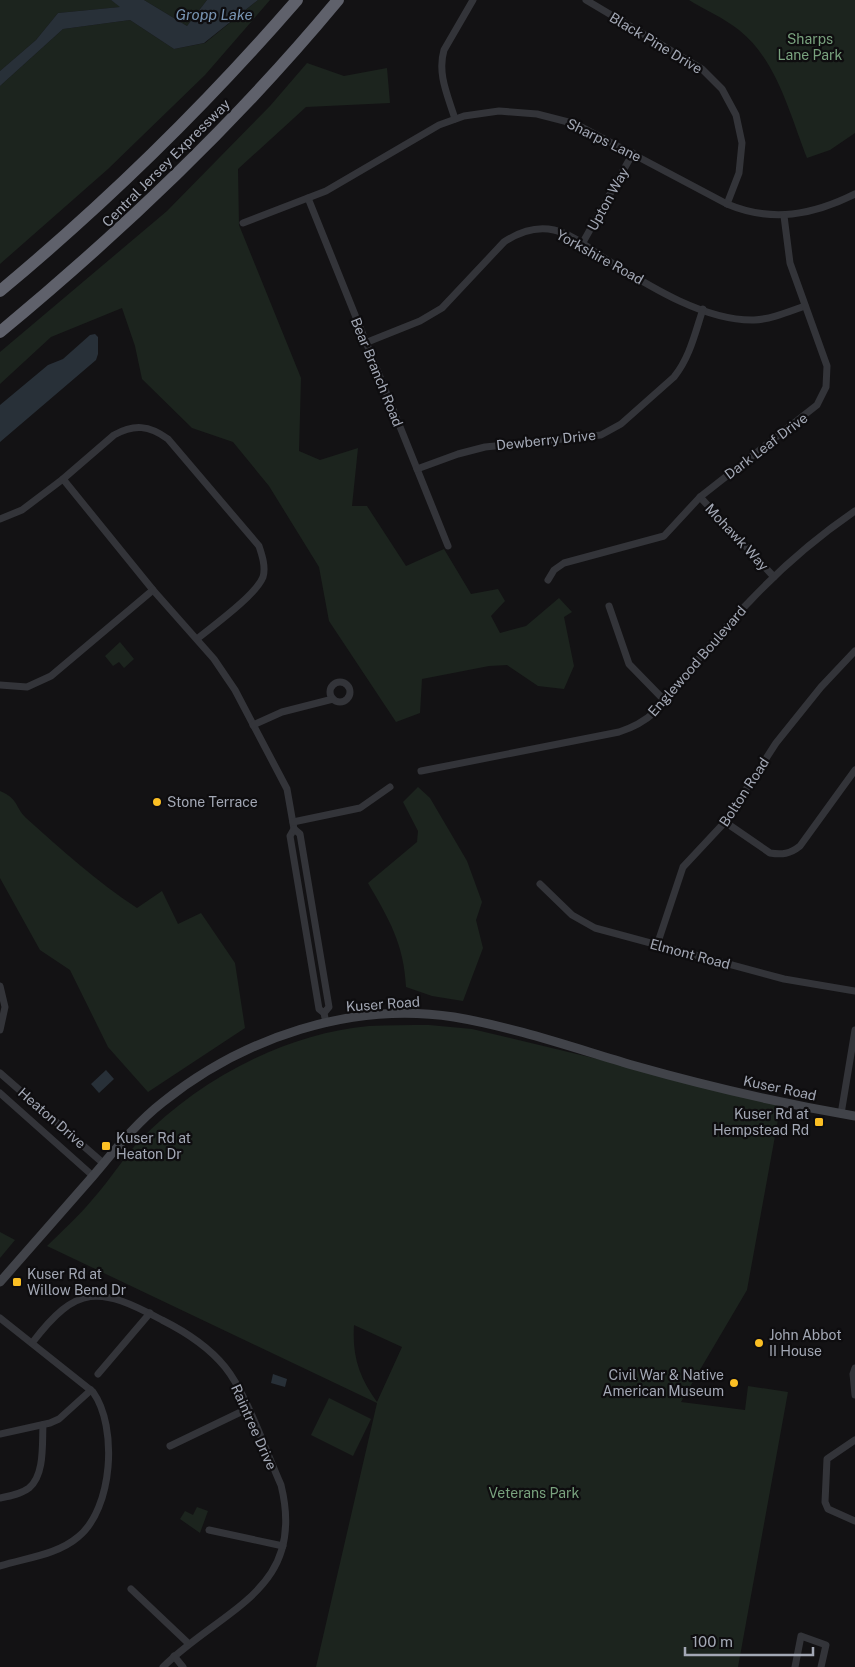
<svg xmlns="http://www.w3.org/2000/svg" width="855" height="1667" font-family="'Public Sans',sans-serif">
<rect width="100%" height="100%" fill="#131214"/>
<!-- green -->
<g fill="#1c241e" fill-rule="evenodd">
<polygon points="0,0 111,0 121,7 58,13 36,40 0,71"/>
<polygon points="144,0 207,0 187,26"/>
<polygon points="258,0 270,0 205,75 108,169 0,264 0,86 63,29 130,20 174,49 205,43"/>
<path d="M 689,0 L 855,0 L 855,133 L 830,150 L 807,158 C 790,115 777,60 739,30 C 724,18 705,10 689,0 Z"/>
<polygon points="307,63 344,76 387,68 390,103 306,107 238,169 239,225 301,378 299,451 320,460 358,448 352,506 367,506 406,566 444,549 471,594 498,589 505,601 491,616 500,633 526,626 559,598 572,612 564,617 574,666 564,689 538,686 507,665 489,666 422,679 420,713 396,722 329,621 319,567 269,486 233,442 192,428 142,379 135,346 122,308 51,337 0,384 0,352 167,211 270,106"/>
<polygon points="120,642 134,659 124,668 119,662 113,666 105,656"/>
<path d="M 418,787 L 430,798 L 467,861 L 482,902 L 476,920 L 483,948 L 463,1001 L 432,996 L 406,987 C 404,944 389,919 368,883 L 417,842 L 418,831 L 403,802 Z"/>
<path d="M 0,791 C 19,799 14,806 26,818 C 62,850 97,882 137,908 L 162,891 L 178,924 L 201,913 L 235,963 L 245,1028 L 148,1092 L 108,1047 L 70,970 L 40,950 L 0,878 Z"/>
<path d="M 429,1025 L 472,1029 L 781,1103 L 747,1290 L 681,1402 L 745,1410 L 748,1386 L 788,1392 L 738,1667 L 316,1667 L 377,1403 L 47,1246 C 62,1231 78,1217 92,1200 C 109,1181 122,1160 139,1141 C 198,1080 283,1034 369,1026 C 389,1025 409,1025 429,1025 ZM 354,1325 L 402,1347 L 377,1402 C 359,1377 352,1356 354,1325 Z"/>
<polygon points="0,1232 15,1240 0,1258"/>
<polygon points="329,1398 371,1419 353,1456 311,1435"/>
<polygon points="197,1507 208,1511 200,1533 180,1519 185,1511 193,1515"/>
</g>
<!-- water -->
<g fill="#283038">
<polygon points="111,0 144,0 187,26 207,0 258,0 204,43 174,49 130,20 63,29 0,86 0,71 36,40 58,13 120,7"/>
<polygon points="95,334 98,337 98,354 96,360 0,442 0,405 48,365 63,359 90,335"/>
<polygon points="106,1070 114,1079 99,1093 91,1084"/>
<polygon points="273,1374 287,1379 285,1387 271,1383"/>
</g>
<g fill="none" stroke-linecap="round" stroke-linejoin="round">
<!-- street -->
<g stroke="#333439" stroke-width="7">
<polyline points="586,0 702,69 722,89 736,115 742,143 739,173 727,204"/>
<path d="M 455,119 C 448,96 437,74 444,50 L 473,0"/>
<polyline points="308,198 448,546"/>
<path d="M 243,223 L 326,191 L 439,125 L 464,116 L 499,111 L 537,114 L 576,124 L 727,204 C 772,223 813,215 855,194"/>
<polyline points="582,244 633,153"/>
<path d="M 365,343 L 420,321 L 442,308 L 504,242 C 519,232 536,226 554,230 C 572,234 589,248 604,258 C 646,284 703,321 754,320 C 772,319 788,312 805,306"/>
<path d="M 417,469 L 458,454 L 485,447 L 601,435 L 621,424 L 674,377 C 690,357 695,333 703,309"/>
<polyline points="700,497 774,577"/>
<polyline points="0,519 22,510 63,479"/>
<polyline points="548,580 554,570 564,563 664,536 700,497 817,405 826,387 827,366 790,263 784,216"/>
<polyline points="609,606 629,664 666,702"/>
<path d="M 197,639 C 213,626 256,595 263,577 C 266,567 262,555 259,546 L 168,439 C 149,425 134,424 114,435 L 63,479 L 153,590 L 214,659 L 235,690 L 287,789 L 294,829 L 290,836 L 319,1009 L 324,1013"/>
<circle cx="340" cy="692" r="10"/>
<polyline points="0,685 27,687 51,676 153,590"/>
<polyline points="253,725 282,712 333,699"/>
<path d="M 421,771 L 619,732 C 657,720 668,697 691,668 C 710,645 728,623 749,602 C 781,568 817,537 855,511"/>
<polyline points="293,822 360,808 390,787"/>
<path d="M 725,822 L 770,853 C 782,855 790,854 800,846 L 855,770"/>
<polyline points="294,829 300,834 329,1007 324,1013 326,1023"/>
<polyline points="540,884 572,915 595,928 784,979 855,991"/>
<polyline points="657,945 683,867 725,822 776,743 821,687 855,651"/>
<polyline points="0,986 5,1007 0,1030"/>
<polyline points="0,1073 103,1163"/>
<polyline points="0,1093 93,1176"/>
<polyline points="841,1114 855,1030"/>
<path d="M 0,1318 L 93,1392 C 118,1427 113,1509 78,1537 C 57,1555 25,1558 0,1566"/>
<path d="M 32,1343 C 77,1284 99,1286 162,1320 C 186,1332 208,1346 225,1367 C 247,1394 266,1452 281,1485 C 307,1590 223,1608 163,1667"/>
<polyline points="855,1368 853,1374 855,1395"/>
<polyline points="98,1374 150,1313"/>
<polyline points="0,1434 50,1423 59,1419 91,1390"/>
<polyline points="855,1440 827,1459 825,1502 828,1509 855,1521"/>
<polyline points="170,1446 247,1409"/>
<path d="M 0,1498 C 10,1496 21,1494 29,1488 C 45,1475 42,1443 43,1425"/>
<polyline points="209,1530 283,1546"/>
<polyline points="131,1589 188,1643"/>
<polyline points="174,1656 183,1667"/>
<polyline points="795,1667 801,1636 826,1645 821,1667"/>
</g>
<!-- secondary -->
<path stroke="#414349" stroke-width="9" d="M 0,1282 C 31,1247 62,1211 93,1176 C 115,1150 136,1123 163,1102 C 243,1038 351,1001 454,1017 C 514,1027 574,1048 632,1065 C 706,1086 779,1103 855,1116"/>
<!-- highway -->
<g stroke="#5f616b" stroke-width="12">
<path d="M 0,291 C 107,202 206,105 297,0"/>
<path d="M 0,332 C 122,231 236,123 338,0"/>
</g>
</g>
<!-- markers -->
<g fill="#fbbf24" stroke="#0e0d0f" stroke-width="2">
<circle cx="157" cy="802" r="5"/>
<rect x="814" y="1117" width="10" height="10" rx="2.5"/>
<rect x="101" y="1141" width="10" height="10" rx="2.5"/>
<rect x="12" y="1277" width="10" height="10" rx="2.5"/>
<circle cx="759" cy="1343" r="5"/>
<circle cx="734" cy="1383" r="5"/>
</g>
<g text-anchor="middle" stroke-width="4.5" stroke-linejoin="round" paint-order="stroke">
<!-- park labels -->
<g font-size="14" fill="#79a27e" stroke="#0e0d0f">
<text x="810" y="44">Sharps<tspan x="810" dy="16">Lane Park</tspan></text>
<text x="534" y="1498">Veterans Park</text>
</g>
<!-- street labels -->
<g font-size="14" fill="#a3a8b5" stroke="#0e0d0f">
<text transform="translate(656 43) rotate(31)" y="5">Black Pine Drive</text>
<text transform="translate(604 140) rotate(26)" y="5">Sharps Lane</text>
<text transform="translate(166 163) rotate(-45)" y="5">Central Jersey Expressway</text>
<text transform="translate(608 199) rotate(-61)" y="5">Upton Way</text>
<text transform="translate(600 257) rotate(29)" y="5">Yorkshire Road</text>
<text transform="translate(377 372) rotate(68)" y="5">Bear Branch Road</text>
<text transform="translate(546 440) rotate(-6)" y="5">Dewberry Drive</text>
<text transform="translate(766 446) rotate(-37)" y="5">Dark Leaf Drive</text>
<text transform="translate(737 537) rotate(47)" y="5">Mohawk Way</text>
<text transform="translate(697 661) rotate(-49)" y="5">Englewood Boulevard</text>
<text transform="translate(744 792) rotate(-57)" y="5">Bolton Road</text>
<text transform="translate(690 954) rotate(15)" y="5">Elmont Road</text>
<text transform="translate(383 1004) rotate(-4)" y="5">Kuser Road</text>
<text transform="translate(780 1088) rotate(12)" y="5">Kuser Road</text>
<text transform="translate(52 1118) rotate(41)" y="5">Heaton Drive</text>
<text transform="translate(254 1427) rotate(66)" y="5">Raintree Drive</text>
</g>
<!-- poi labels -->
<g font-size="14" fill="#a3a8b5" stroke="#0e0d0f" text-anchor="start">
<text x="167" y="807">Stone Terrace</text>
<text x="809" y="1119" text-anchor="end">Kuser Rd at<tspan x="809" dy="16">Hempstead Rd</tspan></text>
<text x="116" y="1143">Kuser Rd at<tspan x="116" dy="16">Heaton Dr</tspan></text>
<text x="27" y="1279">Kuser Rd at<tspan x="27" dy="16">Willow Bend Dr</tspan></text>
<text x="769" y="1340">John Abbot<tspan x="769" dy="16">II House</tspan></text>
<text x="724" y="1380" text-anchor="end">Civil War &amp; Native<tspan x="724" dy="16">American Museum</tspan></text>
</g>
<!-- water labels -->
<g font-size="15" font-style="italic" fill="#7894b3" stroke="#0e0d0f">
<text x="214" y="20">Gropp Lake</text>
</g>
</g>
<!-- scale -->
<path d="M685 1647v8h128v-8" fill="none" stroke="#a3a8b5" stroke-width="2.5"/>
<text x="692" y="1647" font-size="15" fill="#a3a8b5" stroke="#0e0d0f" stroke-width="4" paint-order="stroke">100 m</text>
</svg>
